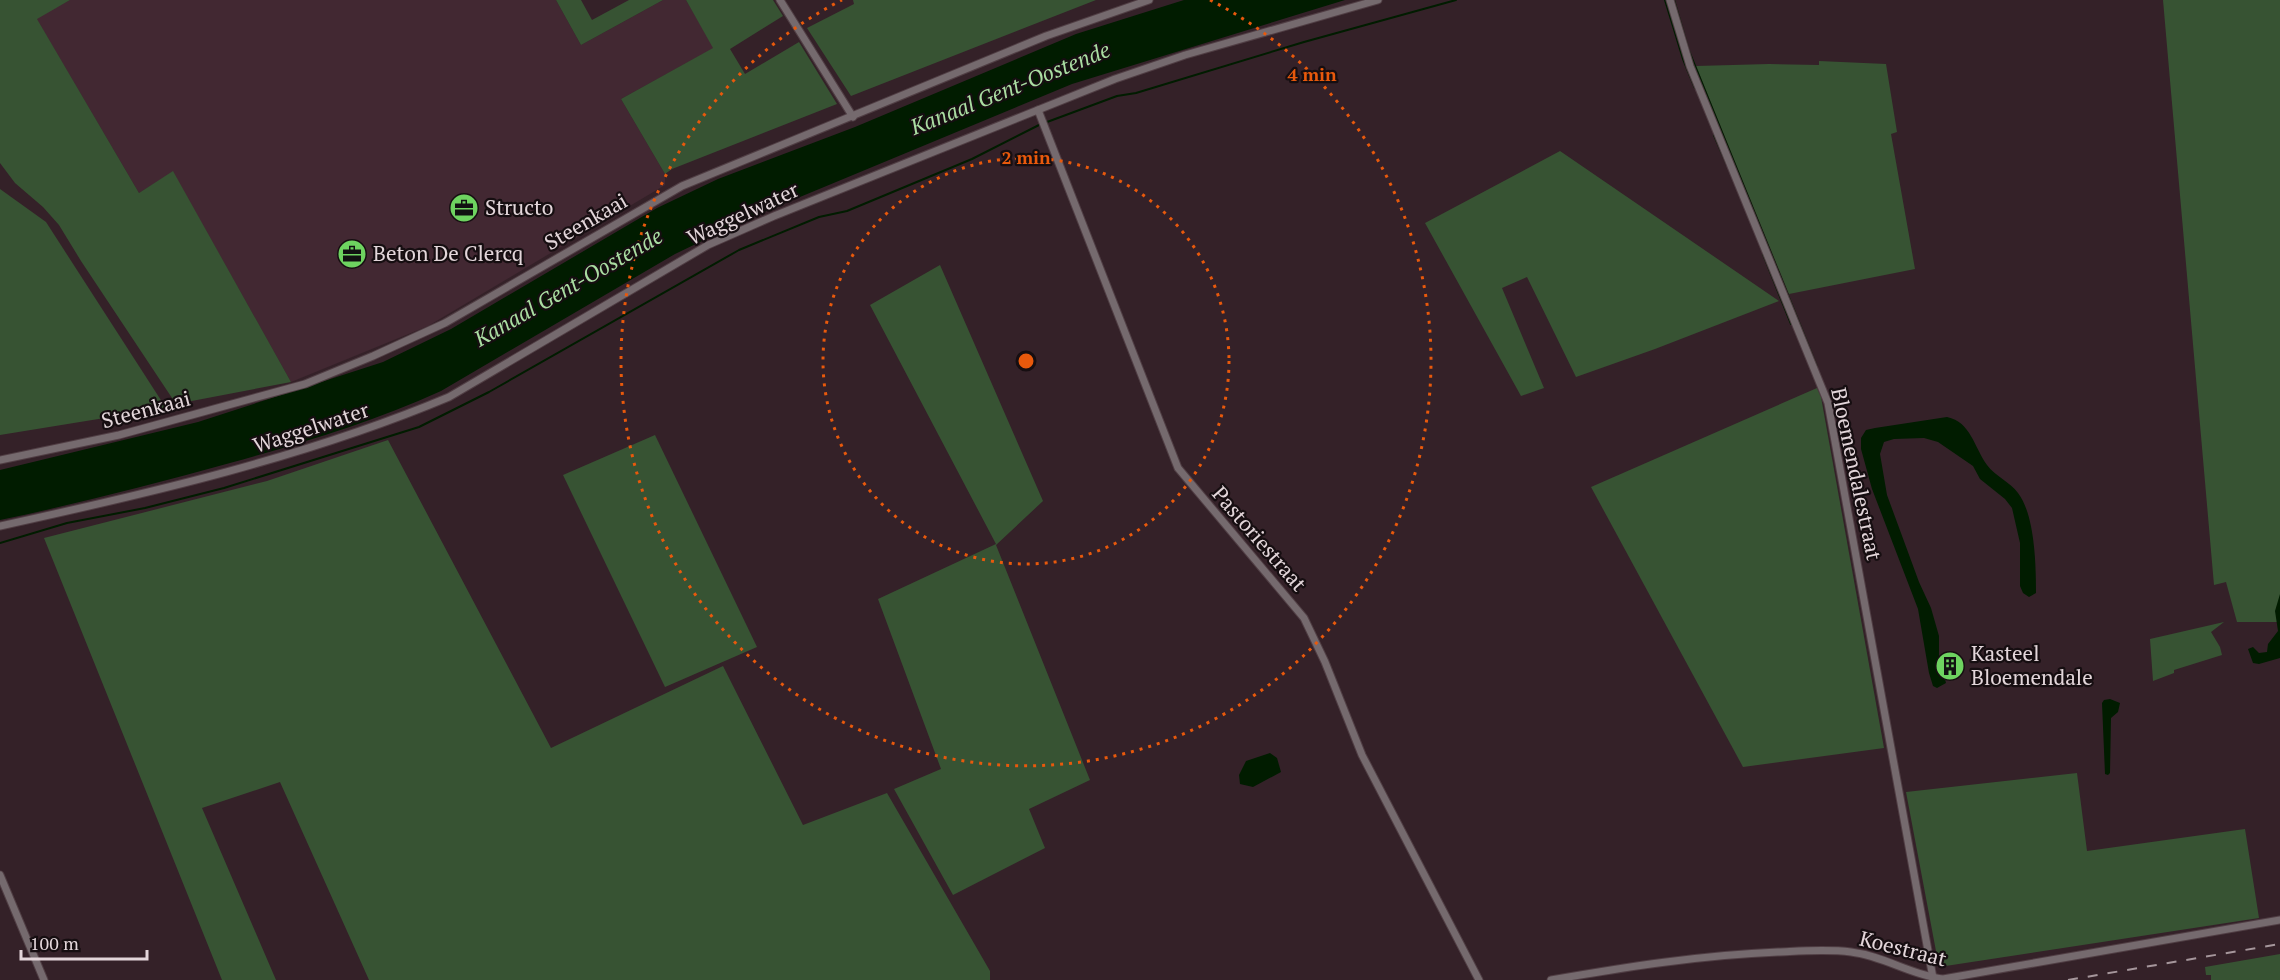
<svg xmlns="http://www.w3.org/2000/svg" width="2280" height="980" font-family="'PT Serif',serif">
<rect width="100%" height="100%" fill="#342128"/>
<!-- built -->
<polygon fill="#422832" points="70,0 556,0 581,45 663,0 686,0 714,48 621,99 665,174 665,185 428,326 291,382 173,172 139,193 36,18"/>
<!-- green -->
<g fill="#375333">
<polygon points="0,0 70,0 37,19 139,193 173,171 291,382 176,404 81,261 59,225 43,207 15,183 0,163"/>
<polygon points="556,0 581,0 592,20 629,0 663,0 581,45"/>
<polygon points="686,0 773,0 783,16 730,49 745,74 799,42 837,104 672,169 665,174 621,99 713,48"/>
<polygon points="853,0 1096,0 851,96 807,28 854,4"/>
<polygon points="2163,0 2280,0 2280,622 2237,622 2226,582 2214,585"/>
<polygon points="1819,61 1886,64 1897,132 1891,134 1915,269 1789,294 1696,66 1769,64 1819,65"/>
<polygon points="1560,151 1779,301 1655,349 1576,377 1527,277 1502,288 1544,388 1521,396 1425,223"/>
<polygon points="0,189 46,222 166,408 0,435"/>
<polygon points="940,265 1043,501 996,545 1090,780 1029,809 1045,848 953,895 894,789 941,769 878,599 996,544 870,305"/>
<polygon points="1817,388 1821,397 1884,748 1743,767 1591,487"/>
<polygon points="655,435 757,647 665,687 563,475"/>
<polygon points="388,440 551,748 723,666 803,825 887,793 990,971 990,980 369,980 280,782 202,808 276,980 222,980 44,538 267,481"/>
<polygon points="2224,622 2211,632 2220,647 2222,655 2174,670 2174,673 2153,681 2150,639"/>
<polygon points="2077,773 2087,851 2245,829 2259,918 1939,967 1906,792"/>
<polygon points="2280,954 2280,980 2211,980 2211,975 2206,975 2205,967"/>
</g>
<!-- water -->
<g fill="#011c00">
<path d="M 1184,0 L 1345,0 L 1072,84 L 752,217 L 675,254 L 441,391 C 373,422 302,443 230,463 C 154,484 77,504 0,520 L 0,470 L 198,422 L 383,362 L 451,329 L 657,208 L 718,179 L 855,127 L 1076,34 Z"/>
<path d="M 1947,417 C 1971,422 1974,447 1987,465 C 1995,476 2010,482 2018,493 C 2035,515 2036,566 2036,593 L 2029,597 L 2023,593 L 2020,586 L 2020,543 L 2012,508 L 2005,499 L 1980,479 L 1973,466 L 1938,442 L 1924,438 L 1894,439 L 1884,442 L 1880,454 L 1887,495 L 1919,582 L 1931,608 L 1939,636 L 1939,656 L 1946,683 L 1937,688 L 1933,686 L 1929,673 L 1918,609 L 1872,489 L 1861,449 L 1861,438 L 1866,430 L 1875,428 Z"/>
<polygon points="2280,594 2280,658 2259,664 2253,663 2248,649 2253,647 2259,653 2267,652 2268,644 2278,631 2275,611"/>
<polygon points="2110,699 2120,703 2118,712 2111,718 2110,773 2108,775 2105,774 2102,703 2104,700"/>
<polygon points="1270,753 1277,758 1281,772 1253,787 1240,784 1239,775 1246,761"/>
</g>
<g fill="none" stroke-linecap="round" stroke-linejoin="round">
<!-- stream -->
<g stroke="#011c00" stroke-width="2">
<polyline points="1665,0 1683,59 1695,88"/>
<polyline points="1674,0 1689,51 1817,367"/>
<polyline points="1714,135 1727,165"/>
<polyline points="1763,254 1791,324"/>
<polyline points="0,543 67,523 145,508 224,488 419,427 489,392 739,250 819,217 847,211 972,159 1039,125 1117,96 1136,93 1304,42 1456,0"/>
</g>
<!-- street casing -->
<g stroke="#503e44" stroke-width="9">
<g id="street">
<polyline points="780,0 853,117"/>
<polyline points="1670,0 1690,66 1828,403 1933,978"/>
<polyline points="1038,110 1178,468 1304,618 1325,662 1362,755 1479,980"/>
<polyline points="0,460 119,435 305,384 373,356 445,323 682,186 1046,36 1149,0"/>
<path d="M 0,526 C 151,493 306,457 449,397 L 708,245 L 774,216 L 1115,79 L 1185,55 L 1378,0"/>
<polyline points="0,875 44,980"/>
<path d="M 1551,980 C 1626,967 1702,955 1778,952 C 1802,951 1827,949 1851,952 C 1884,956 1911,975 1943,979 L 2280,920"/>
</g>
</g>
<!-- street -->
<use href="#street" stroke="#756a6e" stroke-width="7"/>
<!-- rail -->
<polyline stroke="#a6979c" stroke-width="2" stroke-dasharray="10 10" stroke-linecap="butt" points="2068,980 2280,944"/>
</g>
<!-- distance rings -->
<g fill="none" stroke="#e8590c" stroke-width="3" stroke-dasharray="3 6">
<circle cx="1026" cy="361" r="203"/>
<path d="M1210 0A405 405 0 1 1 842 0"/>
</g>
<!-- icons -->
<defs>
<g id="office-disc" transform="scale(1.5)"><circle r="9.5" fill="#6ed360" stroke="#160e11"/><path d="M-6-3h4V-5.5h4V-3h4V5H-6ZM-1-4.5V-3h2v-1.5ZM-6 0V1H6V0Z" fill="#111"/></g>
<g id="building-disc" transform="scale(1.5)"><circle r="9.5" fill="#6ed360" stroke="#160e11"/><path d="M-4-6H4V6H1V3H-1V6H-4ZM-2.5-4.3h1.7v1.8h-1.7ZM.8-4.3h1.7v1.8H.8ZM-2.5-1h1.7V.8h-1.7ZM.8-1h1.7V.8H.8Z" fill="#111"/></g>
</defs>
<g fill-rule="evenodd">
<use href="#office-disc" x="464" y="208"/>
<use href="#office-disc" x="352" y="254"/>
<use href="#building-disc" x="1950" y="666"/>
</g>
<g text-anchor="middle" stroke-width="4.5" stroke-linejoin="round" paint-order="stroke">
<!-- poi labels -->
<g font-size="21" fill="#e3d6da" stroke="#160e11" text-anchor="start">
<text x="485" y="215">Structo</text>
<text x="373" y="261">Beton De Clercq</text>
<text x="1971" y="661">Kasteel<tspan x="1971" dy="24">Bloemendale</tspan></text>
</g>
<!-- street labels -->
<g font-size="21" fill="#e3d6da" stroke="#160e11">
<text transform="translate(743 214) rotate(-25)" y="7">Waggelwater</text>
<text transform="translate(586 222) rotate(-30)" y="7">Steenkaai</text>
<text transform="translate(146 410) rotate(-15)" y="7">Steenkaai</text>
<text transform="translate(311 428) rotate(-18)" y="7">Waggelwater</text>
<text transform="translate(1856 474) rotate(78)" y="7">Bloemendalestraat</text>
<text transform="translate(1259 539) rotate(49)" y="7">Pastoriestraat</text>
<text transform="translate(1903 949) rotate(14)" y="7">Koestraat</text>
</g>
<!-- water labels -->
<g font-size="22" font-style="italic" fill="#aadda2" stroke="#160e11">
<text transform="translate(1010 88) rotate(-22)" y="8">Kanaal Gent-Oostende</text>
<text transform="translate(568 287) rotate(-30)" y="8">Kanaal Gent-Oostende</text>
</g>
</g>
<circle cx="1026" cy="361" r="9" fill="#e8590c" stroke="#160e11" stroke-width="3"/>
<g font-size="18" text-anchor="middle" font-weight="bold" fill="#e8590c" stroke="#160e11" stroke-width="4.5" stroke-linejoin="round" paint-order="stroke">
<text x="1312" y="81">4 min</text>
<text x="1026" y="164">2 min</text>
</g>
<!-- scale -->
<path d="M21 950v9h126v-9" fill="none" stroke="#e3d6da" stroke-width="3"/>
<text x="30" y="950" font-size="18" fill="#e3d6da" stroke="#160e11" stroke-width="4.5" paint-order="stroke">100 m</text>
</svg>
